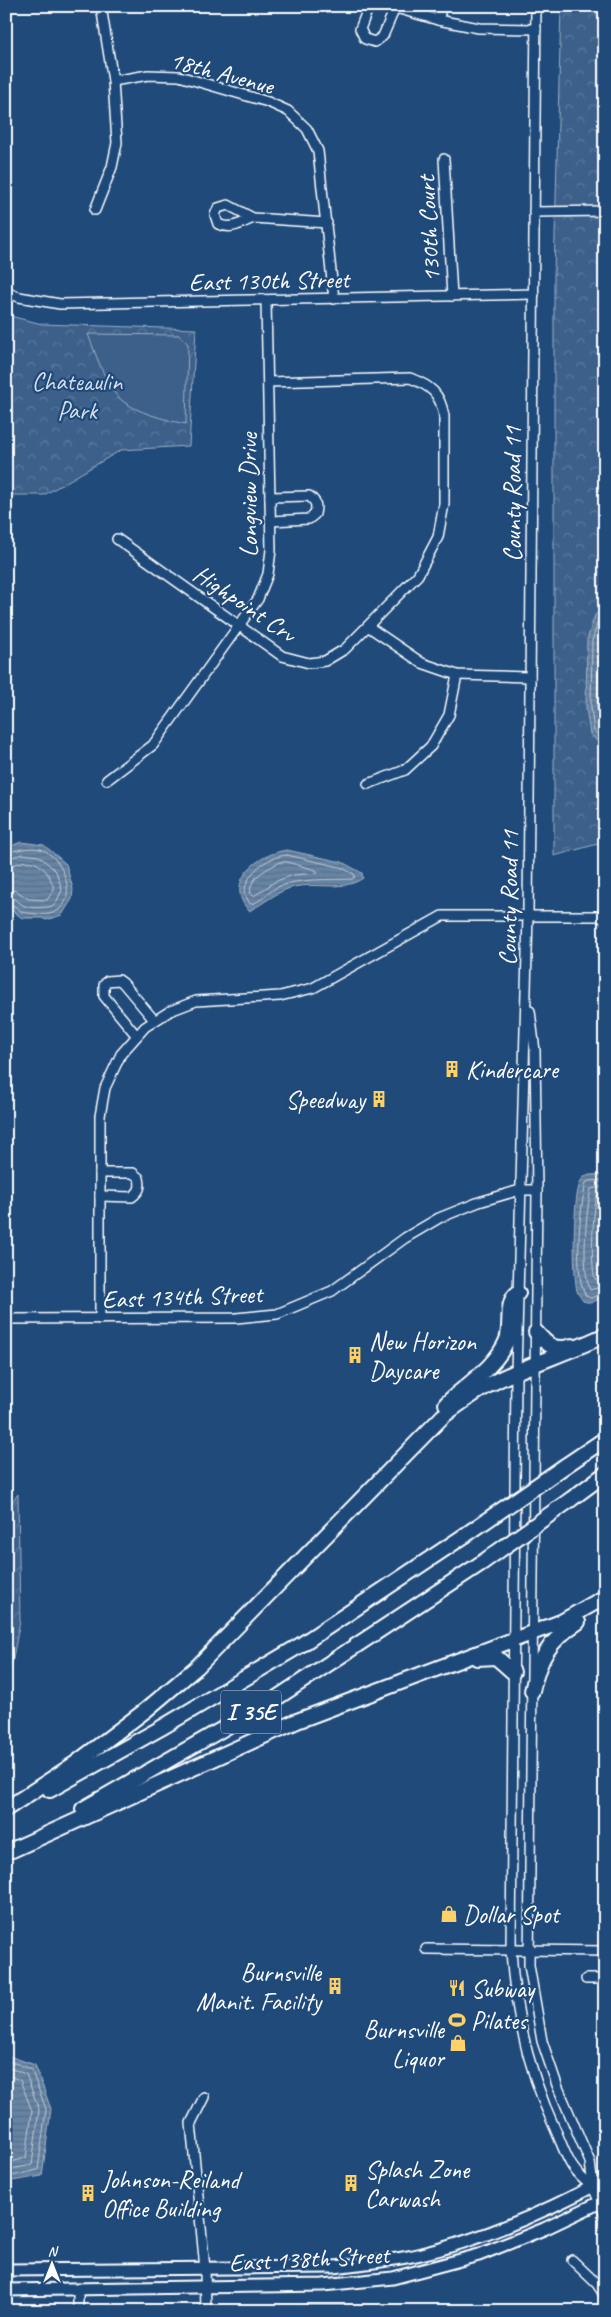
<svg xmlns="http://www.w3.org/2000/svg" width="611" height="2317" font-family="Caveat,sans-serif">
<defs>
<pattern id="forest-crowns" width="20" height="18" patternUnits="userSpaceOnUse" patternTransform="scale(1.25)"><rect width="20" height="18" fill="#3c618b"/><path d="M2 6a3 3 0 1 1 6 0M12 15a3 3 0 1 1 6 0" fill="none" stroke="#59799c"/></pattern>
<pattern id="water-rules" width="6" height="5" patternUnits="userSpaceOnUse" patternTransform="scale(1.25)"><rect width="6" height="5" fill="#6583a4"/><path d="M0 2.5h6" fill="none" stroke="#5b6d81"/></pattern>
</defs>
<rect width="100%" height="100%" fill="#1f4a7a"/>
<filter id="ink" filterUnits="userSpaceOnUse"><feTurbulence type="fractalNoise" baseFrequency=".02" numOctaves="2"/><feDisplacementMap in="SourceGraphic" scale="10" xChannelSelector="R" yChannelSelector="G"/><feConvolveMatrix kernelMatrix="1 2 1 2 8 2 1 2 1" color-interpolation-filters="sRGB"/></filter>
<g filter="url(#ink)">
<!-- forest -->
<g fill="url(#forest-crowns)" stroke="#9eb0c5">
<polygon points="561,6 605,6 605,842 554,856 554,275"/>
<polygon points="6,315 42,324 196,329 189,446 121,450 44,495 6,495"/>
<polygon points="18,1494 20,1621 6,1695 6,1510"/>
</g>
<!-- pitch -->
<path fill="#3c618b" stroke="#9eb0c5" d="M 88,334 L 179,335 L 188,344 L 186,424 C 166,420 133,412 118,397 C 106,385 94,350 88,334 Z"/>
<!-- water -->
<g fill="url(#water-rules)" stroke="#a3b5c8">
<polygon points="605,608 605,749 590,734 586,708 587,640 595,615"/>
<polygon points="21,842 44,845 66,864 73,889 72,899 62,915 46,920 42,918 22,918 6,906 6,848"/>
<path d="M 287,850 L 342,862 L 362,873 L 363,878 C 344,892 316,882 294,887 C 277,891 265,903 249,911 C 223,882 257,854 287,850 Z"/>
<path d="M 605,1175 L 605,1296 L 591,1303 L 583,1301 C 581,1298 578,1294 577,1291 C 573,1274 572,1192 582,1179 C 586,1173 599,1175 605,1175 Z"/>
<polygon points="6,2055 35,2065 51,2109 42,2176 6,2182"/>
</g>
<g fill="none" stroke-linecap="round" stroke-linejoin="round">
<!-- shore -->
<g stroke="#c1cddb" stroke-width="1">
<polyline points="605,614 599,618 592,641 591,708 594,731 605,742"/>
<polyline points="605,622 599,642 597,708 600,728 605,733"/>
<path d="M 6,852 C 18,851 27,846 40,849 C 65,856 82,907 49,914 C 46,915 25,913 23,912 C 17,909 13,903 6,903"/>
<path d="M 287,855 L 340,867 L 354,874 L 355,877 L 352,879 C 328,880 302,878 280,886 C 269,890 261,903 250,904 L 244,893 C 247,872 266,857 287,855 Z"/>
<path d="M 6,859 L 23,854 L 39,856 L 56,871 L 62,890 L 55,905 C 48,908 32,909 25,906 C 18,903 15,897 6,896"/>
<path d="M 280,862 L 287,862 L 316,870 L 318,873 L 294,875 L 276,881 L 254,896 L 251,895 C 247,878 267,869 280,862 Z"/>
<path d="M 6,866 C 12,866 16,864 22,862 C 40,858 51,875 54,890 L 47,900 L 28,899 L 17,891 L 6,889"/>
<path d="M 605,1180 L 588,1181 L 586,1183 C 580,1207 573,1276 586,1296 L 591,1298 L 605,1292"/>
<path d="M 605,1186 L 591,1189 C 586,1212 581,1268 590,1290 L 605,1286"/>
<path d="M 605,1194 L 597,1195 C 593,1212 590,1262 595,1279 L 605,1278"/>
<polyline points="6,2060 31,2069 46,2109 38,2170 6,2177"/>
<polyline points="6,2067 26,2074 39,2110 32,2165 6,2170"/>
<polyline points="6,2075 20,2080 32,2111 26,2158 6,2163"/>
</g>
<!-- minor casing -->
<g stroke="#fff" stroke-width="12">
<g id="minor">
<polyline points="369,6 360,29 365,39 375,42 383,36 395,8"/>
<polyline points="389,6 438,20 479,28 536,29"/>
<path d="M 536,6 L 528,915 L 516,1373 L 511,1951 C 515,2015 529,2073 556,2131 C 567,2156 569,2170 593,2187"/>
<polyline points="438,20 442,6"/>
<polyline points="113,81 148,75 179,76 268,102 288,111 307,129 318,151 334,299"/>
<polyline points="444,159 452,296"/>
<polyline points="95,210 112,167 117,143 113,81 101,6"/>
<polyline points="534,212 605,211"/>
<path d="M 253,218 C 240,224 231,230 218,224 L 215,215 L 218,208 L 228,205 L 253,218 L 327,223"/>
<polyline points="6,292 19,297 60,304 534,294"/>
<path d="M 270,497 L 309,496 C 316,501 317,505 315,514 L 309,519 L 271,521"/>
<path d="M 117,539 L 282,656 L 309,663 L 325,661 L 345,649 L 418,575 L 438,537 L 444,504 L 444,416 C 440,393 431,386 410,378 L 268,382"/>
<polyline points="369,627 422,663 457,675 530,677"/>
<polyline points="107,780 153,745 258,599 268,574 271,550 266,301"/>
<polyline points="368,784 405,770 431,746 449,715 457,675"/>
<polyline points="530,1011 535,1051 537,1190 529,1965 542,2041 557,2085 590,2162 593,2187 605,2215"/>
<polyline points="136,1035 104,996 104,985 107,981 119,980 123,983 154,1020"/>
<path d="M 100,1173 L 133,1173 L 139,1178 C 141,1187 140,1191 132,1197 L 100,1196"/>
<polyline points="6,1319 236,1318 277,1314 332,1291 405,1238 439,1218 479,1202 520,1190 537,1190"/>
<polyline points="100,1319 100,1116 105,1088 121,1054 145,1027 170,1011 196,1001 280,996 313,988 442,916 598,916 605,919"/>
<polyline points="426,1949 605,1951"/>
<polyline points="586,1979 605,1979"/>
<polyline points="204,2097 191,2123 205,2269 206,2311"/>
<polyline points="572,2260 597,2284 605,2296"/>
<polyline points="78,2311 78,2288"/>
<polyline points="299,2311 397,2311"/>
</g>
</g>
<!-- major casing -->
<g stroke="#fff" stroke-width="15">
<g id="major">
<path d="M 6,2270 L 334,2267 C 362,2264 390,2261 417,2255 C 483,2240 545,2212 605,2180"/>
<polyline points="6,2290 323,2285 393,2278 479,2255 544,2229 605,2200"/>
</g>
</g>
<!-- highway casing -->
<g stroke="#fff" stroke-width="18">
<g id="highway">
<path d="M 536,1332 C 547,1345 555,1352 572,1346"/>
<path d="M 446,1404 C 467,1384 496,1367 507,1340 C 512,1326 505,1301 518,1293"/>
<polyline points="565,1466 605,1439"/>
<polyline points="570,1500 605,1474"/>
<polyline points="477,1658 496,1657 513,1672"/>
<path d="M 532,1691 C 539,1659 549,1640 578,1622"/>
<polyline points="50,1790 161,1728 299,1646 464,1536"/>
<path d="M 6,1809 L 76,1763 L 146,1710 L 197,1667 L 443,1416 C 460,1403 478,1390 498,1380 C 533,1363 570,1352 605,1335"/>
<polyline points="83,1809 275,1699 483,1562"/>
<polyline points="12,1850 297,1721 561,1622 605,1597"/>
</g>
</g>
<!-- minor -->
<use href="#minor" stroke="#1f4a7a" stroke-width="9"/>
<!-- major -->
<use href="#major" stroke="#1f4a7a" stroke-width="11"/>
<!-- highway -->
<use href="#highway" stroke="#1f4a7a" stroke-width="14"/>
<!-- highway-bridge casing -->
<g stroke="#fff" stroke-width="18" stroke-linecap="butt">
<g id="highway-bridge">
<polyline points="464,1536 565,1466"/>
<polyline points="483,1562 570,1500"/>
</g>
</g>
<!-- highway-bridge -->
<use href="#highway-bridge" stroke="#1f4a7a" stroke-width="14"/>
</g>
</g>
<!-- icons -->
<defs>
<g id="building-bare" transform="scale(1.35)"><path d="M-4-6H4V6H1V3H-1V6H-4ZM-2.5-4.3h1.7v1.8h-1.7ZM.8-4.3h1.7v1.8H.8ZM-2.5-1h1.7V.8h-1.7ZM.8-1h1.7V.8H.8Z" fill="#ffd166" stroke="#1f4a7a" stroke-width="2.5" paint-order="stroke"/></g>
<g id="shop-bare" transform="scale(1.35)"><path d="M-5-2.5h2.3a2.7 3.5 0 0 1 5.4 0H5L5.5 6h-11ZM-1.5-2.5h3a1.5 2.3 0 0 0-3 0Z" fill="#ffd166" stroke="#1f4a7a" stroke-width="2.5" paint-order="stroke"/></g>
<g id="restaurant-bare" transform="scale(1.35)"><path d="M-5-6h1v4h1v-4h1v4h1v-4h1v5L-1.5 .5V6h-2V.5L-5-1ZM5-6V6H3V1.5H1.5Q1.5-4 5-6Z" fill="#ffd166" stroke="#1f4a7a" stroke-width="2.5" paint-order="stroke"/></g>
<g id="stadium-bare" transform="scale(1.35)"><path d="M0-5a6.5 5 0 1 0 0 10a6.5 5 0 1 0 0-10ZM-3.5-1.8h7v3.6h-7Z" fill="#ffd166" stroke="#1f4a7a" stroke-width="2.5" paint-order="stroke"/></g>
</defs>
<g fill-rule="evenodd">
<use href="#building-bare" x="452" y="1069"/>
<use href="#building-bare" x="379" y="1099"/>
<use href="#building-bare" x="355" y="1355"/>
<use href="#shop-bare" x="449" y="1914"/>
<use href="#building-bare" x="335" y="1986"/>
<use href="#restaurant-bare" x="457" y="1988"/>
<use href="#stadium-bare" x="457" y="2020"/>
<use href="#shop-bare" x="458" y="2043"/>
<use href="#building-bare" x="351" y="2183"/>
<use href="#building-bare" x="88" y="2193"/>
</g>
<g text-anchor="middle" stroke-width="4.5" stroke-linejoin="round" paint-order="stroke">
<!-- shield labels -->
<rect fill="#1f4a7a" stroke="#bcc9d7" stroke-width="1" x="221" y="1690.5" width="60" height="43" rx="4"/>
<g font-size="24" font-weight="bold" fill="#fff">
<text x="251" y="1720">I 35E</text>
</g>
<!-- street labels -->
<g font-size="25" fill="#fff" stroke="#1f4a7a">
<text transform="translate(222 72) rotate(15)" y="9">18th Avenue</text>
<text transform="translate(428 229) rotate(-93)" y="9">130th Court</text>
<text transform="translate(269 280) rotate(-1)" y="9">East 130th Street</text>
<text transform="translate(512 494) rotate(-90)" y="9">County Road 11</text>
<text transform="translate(248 495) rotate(-90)" y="9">Longview Drive</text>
<text transform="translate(245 603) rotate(34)" y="9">Highpoint Crv</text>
<text transform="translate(508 898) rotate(-89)" y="9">County Road 11</text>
<text transform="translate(182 1296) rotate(-2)" y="9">East 134th Street</text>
<text transform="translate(309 2258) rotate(-3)" y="9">East 138th Street</text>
</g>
<!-- park labels -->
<g font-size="25" fill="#d8dfe8" stroke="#1f4a7a">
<text x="77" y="390">Chateaulin<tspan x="77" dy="29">Park</tspan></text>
</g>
<!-- poi labels -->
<g font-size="25" fill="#fff" stroke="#1f4a7a" text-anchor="start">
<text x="466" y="1078">Kindercare</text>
<text x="365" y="1108" text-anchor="end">Speedway</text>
<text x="369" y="1350">New Horizon<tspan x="369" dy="29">Daycare</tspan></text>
<text x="463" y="1923">Dollar Spot</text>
<text x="321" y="1981" text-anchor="end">Burnsville<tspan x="321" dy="29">Manit. Facility</tspan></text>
<text x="471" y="1997">Subway</text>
<text x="471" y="2029">Pilates</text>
<text x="444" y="2038" text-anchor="end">Burnsville<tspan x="444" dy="29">Liquor</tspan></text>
<text x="365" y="2178">Splash Zone<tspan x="365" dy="29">Carwash</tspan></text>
<text x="102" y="2188">Johnson-Reiland<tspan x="102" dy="29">Office Building</tspan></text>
</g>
</g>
<!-- margin -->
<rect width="611" height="2317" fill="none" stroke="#1f4a7a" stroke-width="25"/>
<rect x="12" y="12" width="586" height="2292" fill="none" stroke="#fff" stroke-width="2" filter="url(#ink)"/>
<!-- north arrow -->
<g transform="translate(52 2264)" stroke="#1f4a7a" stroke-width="4" paint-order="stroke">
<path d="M0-4L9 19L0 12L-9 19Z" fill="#ffffff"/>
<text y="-8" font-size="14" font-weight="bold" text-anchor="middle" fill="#ffffff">N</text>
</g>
</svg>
